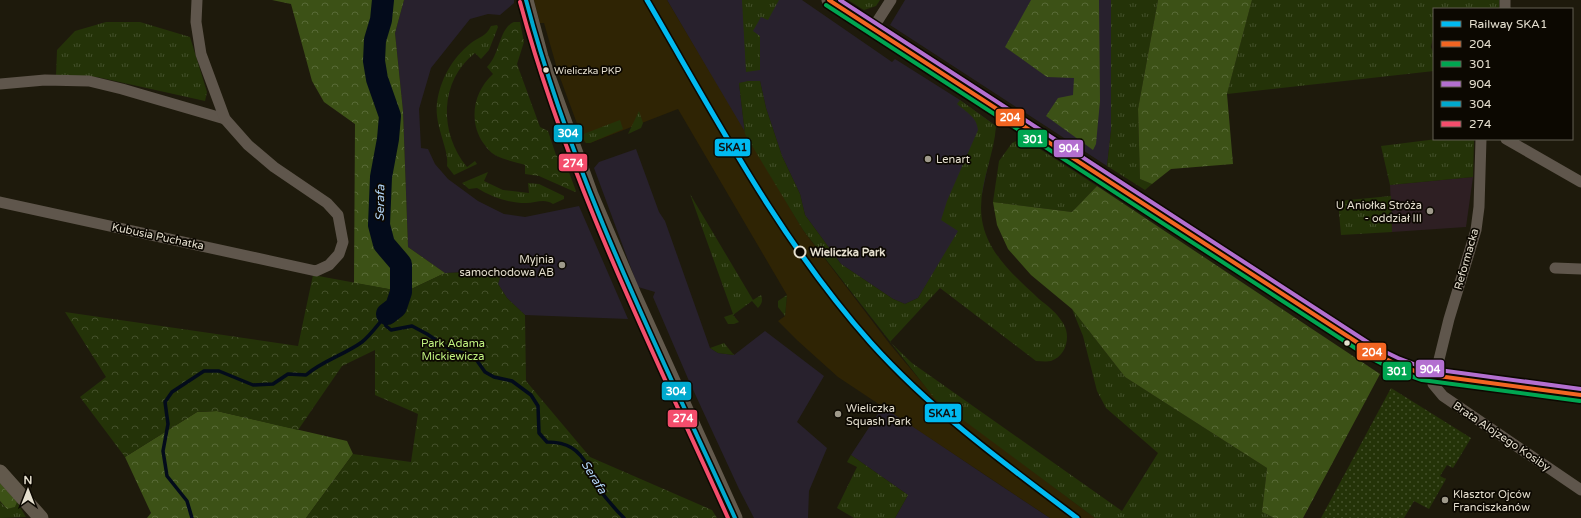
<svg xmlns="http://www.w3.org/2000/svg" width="1581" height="518" font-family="'Varela Round',sans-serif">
<defs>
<pattern id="grass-tufts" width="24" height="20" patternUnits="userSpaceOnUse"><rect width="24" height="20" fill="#243308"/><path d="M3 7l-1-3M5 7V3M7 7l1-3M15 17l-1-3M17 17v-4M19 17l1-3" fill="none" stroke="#44502b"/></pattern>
<pattern id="forest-crowns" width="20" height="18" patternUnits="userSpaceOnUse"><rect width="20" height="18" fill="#3c5116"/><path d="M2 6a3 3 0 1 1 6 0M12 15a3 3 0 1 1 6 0" fill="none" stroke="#586a37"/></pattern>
<pattern id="park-crowns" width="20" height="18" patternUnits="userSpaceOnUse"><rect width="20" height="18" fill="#243308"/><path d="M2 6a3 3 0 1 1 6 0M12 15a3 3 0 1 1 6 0" fill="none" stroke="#44502b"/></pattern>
<pattern id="garden-dots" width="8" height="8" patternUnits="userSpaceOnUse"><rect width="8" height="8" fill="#243308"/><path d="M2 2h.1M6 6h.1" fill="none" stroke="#44502b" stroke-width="1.8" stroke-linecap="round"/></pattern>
</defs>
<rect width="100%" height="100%" fill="#1e1a0c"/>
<!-- commercial -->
<g fill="#28212d">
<polygon points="404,0 514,0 514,3 500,15 488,14 470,19 431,68 419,109 421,148 428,149 435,164 448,179 478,201 504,214 525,217 579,206 628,319 525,315 507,298 498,284 502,271 445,273 408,247 403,111 395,33"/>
<polygon points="667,0 802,0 892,62 895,59 960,100 996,126 982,194 918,298 905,304 893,299 841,264 805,215 800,194 782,156 766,108 760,81 739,83 745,134"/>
<polygon points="905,0 1111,0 1111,131 1107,166 890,25"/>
<polygon points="636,149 659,212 665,221 710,348 718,353 734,355 765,331 824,376 797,422 827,448 809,491 808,518 754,518 739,489 689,381 653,297 655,292 638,287 594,168 599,162"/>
<polygon points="883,406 985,475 1050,518 895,518 908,495 851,455"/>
</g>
<!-- education -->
<polygon fill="#2e1f23" points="1473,177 1466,227 1392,232 1390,185"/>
<!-- built -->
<polygon fill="#2f2404" points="534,0 667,0 803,230 889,343 935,398 1095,518 1050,518 838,377 798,341 778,321 785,316 787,295 678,109 590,143 586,143 583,140 558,72 544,23 540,23"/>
<!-- grass -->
<g fill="url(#grass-tufts)">
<polygon points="742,0 779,0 768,20 761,17 753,31 760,36 760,70 746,72"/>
<polygon points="848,0 880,0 876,6 864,10"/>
<polygon points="1111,0 1158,0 1138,109 1140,179 1152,184 1145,190 1107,166 1111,131"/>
<polygon points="1252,0 1499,0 1499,9 1434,9 1434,33 1431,47 1434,54 1434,71 1227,94"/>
<polygon points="106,22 140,22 190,37 207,92 205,101 97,77 56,76 57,50 75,31"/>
<path d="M 497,25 L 498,27 L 489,50 L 481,59 L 475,53 C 439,81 439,133 467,167 L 475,161 L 477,164 L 454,175 L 447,166 C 450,151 434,126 437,103 C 440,80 452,58 471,43 C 480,36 486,37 491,26 Z"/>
<path d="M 748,81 L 760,81 L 766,108 L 782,156 L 800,194 L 805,215 L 841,264 L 893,299 L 905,304 L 918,298 L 958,231 L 941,220 L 947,201 L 978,130 C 977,117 966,112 957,104 L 960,100 L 996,126 C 994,159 975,191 983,225 C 990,256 1017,278 1039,299 C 1048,306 1057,313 1063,323 C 1071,335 1067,356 1051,361 C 1046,362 1041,361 1036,361 L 940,288 L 890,342 L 912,363 L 1122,511 L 1158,453 L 1106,408 L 1097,391 L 1083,336 L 1072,309 L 1125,377 L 1267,468 L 1262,512 L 1274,518 L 1095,518 L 935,399 L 803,230 L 745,134 L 739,83 Z"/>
<polygon points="639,111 643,123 641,128 628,134"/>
<polygon points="620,120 623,129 590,143 586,143 581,135"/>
<polygon points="1023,138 1097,186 1072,212 993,202 999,161 1012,143"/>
<polygon points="1437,139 1474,139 1473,177 1390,185 1381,146"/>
<path d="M 488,172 L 484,181 L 503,190 L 529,193 L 528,183 L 539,184 L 564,196 L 564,199 L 553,204 C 544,198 536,203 526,203 C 508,203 492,197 477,188 L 469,189 L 462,183 Z"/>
<path d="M 690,194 L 753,300 L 761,295 C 763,300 762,304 758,308 L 752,301 L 733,315 L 739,322 L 734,324 L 728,324 L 724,317 L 733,314 Z"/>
<polygon points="1391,196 1392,232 1341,235 1338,201"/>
<polygon points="787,295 785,316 778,307 778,301"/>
<polygon points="724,343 734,355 718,353 710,348"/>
<polygon points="851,455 908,495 895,518 854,518 837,508 857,467 847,462"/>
<polygon points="0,502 7,509 15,507 17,502 26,517 0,518"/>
</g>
<!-- forest -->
<g fill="url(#forest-crowns)">
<polygon points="272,0 404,0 395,33 403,111 408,247 445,273 405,292 354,283 355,124 324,102 312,81 291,4"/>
<polygon points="1031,0 1099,0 1100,101 1096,144 1093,150 1046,116 1058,98 1073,95 1074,78 1047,77 1005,47"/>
<polygon points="1158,0 1252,0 1227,94 1233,164 1171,169 1152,184 1140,179 1138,109"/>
<polygon points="1097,186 1380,374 1303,518 1274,518 1262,512 1267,468 1125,377 1072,309 1031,275 1008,249 997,225 993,202 1072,212"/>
<polygon points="217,411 347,441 353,454 306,518 147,518 151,513 125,457 197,412"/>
<polygon points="0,483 17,502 15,507 7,509 0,501"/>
</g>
<!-- park -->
<g fill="url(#park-crowns)">
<path d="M 514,22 L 520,22 L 524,42 L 517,64 L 540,127 L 548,131 L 556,155 L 564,159 L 576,191 L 575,192 L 539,176 L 525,174 L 525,165 C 516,162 504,160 495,155 C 491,153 487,148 484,144 C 468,122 473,92 493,74 L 487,67 C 500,55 499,28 514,22 Z"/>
<polygon points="502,271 498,284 507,298 525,315 526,381 590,457 712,510 717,518 306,518 353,454 411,462 418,414 375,395 375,350 342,366 298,430 217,411 197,412 125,457 80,397 106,377 65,312 298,346 313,275 405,292 445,273"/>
</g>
<!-- garden -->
<polygon fill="url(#garden-dots)" points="1391,388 1471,438 1453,468 1447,465 1440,476 1446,479 1429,509 1414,501 1404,518 1321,518"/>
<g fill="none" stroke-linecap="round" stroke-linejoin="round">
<!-- stream -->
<g stroke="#030b1b" stroke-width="3.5">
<path d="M 386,316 L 384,320 L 386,326 L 391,330 L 412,326 L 427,334 L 451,350 L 473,355 L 485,372 L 494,377 L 512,381 L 531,395 L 538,406 L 539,433 L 547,442 C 567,442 579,449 588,467 C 591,473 592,480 596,485 C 604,496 614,508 624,518"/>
<path d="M 192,518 L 187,501 L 167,476 L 163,451 L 168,424 L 165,402 L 172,392 L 204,371 L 219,371 L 253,385 L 273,384 L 288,374 L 306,375 C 322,361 344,355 362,342 C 371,335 379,323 387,314"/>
</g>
<!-- river -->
<polyline stroke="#030b1b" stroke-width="22" points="383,0 381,20 375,40 374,61 377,79 390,116 388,139 381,177 379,225 384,244 401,264 401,292 396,307 387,314"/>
<!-- street -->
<g stroke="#5f564c" stroke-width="11">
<polyline points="1505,9 1505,0"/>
<polyline points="873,28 891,0"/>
<polyline points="0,84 45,80 89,81 122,89 225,119"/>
<polyline points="1481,139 1479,207 1476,230 1449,319 1433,384 1443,396 1581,490"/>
<polyline points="1506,139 1581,182"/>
<polyline points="0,202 316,271 329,265 339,254 343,242 338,215 327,203 274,167 248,145 225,119 201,54 196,22 197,0"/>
<polyline points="1555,268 1581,269"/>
</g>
<!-- secondary -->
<g stroke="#62594c" stroke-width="15">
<polyline points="526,0 541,57 591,195 634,295 735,518"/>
<polyline points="829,0 1372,352 1396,364 1423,374 1581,395"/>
<polyline points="0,472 41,518"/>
</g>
<!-- bus-1 casing -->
<g stroke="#0c0801" stroke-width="7">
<polyline id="bus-1" points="829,0 1372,352 1396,364 1423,374 1581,395"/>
</g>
<!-- bus-2 casing -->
<g stroke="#0c0801" stroke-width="7">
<polyline id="bus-2" points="826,5 1369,357 1394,370 1422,380 1580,401"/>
</g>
<!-- bus-3 casing -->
<g stroke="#0c0801" stroke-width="7">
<polyline id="bus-3" points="840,0 1375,347 1398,358 1424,368 1581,389"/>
</g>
<!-- bus-4 casing -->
<g stroke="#0c0801" stroke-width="7">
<path id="bus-4" d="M 526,0 C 573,180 658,349 735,518"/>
</g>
<!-- bus-5 casing -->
<g stroke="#0c0801" stroke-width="7">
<path id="bus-5" d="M 520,2 C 568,181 652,349 728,518"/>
</g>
<!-- bus-1 -->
<use href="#bus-1" stroke="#f26522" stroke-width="4"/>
<!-- bus-2 -->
<use href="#bus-2" stroke="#00a651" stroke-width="4"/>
<!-- bus-3 -->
<use href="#bus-3" stroke="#b36fd0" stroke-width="4"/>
<!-- bus-4 -->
<use href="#bus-4" stroke="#00a9ce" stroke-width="4"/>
<!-- bus-5 -->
<use href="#bus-5" stroke="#f44d6c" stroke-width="4"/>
<!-- rail-1 casing -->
<g stroke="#0c0801" stroke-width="8">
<path id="rail-1" d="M 647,0 C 716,118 780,241 871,343 C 932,411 1005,464 1077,518"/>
</g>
<!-- rail-1 -->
<use href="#rail-1" stroke="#00baf1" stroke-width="5"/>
</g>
<!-- markers -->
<g fill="#e5dfcf" stroke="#0c0801" stroke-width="1.5">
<circle cx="546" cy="70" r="3.5"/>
<circle cx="1347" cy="343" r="3.5"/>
</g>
<g fill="#9f9a8b" stroke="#0c0801" stroke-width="1.5">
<circle cx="928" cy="159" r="4"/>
<circle cx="1430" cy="211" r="4"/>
<circle cx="562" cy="265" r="4"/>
<circle cx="838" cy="414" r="4"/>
<circle cx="1445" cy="500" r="4"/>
</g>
<circle fill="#0c0801" stroke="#e5dfcf" stroke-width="2" cx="800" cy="252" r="5.5"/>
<g text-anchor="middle" stroke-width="3.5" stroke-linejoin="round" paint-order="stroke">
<!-- bus labels -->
<g font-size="10" fill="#e5dfcf" stroke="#0c0801" text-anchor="start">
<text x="554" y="74">Wieliczka PKP</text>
</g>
<!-- poi labels -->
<g font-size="11" fill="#e5dfcf" stroke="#0c0801" text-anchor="start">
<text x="936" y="163">Lenart</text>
<text x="1422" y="209" text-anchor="end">U Aniołka Stróża<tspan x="1422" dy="13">- oddział III</tspan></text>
<text x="554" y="263" text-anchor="end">Myjnia<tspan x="554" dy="13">samochodowa AB</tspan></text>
<text x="846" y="412">Wieliczka<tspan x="846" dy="13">Squash Park</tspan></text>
<text x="1453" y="498">Klasztor Ojców<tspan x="1453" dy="13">Franciszkanów</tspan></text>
</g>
<!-- street labels -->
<g font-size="11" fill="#e5dfcf" stroke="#0c0801">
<text transform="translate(158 236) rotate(12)" y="4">Kubusia Puchatka</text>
<text transform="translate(1466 259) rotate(-74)" y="4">Reformacka</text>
<text transform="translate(1502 436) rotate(34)" y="4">Brata Alojzego Kosiby</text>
</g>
<!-- stop labels -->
<g font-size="11" font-weight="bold" fill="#e5dfcf" stroke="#0c0801" text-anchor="start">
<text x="810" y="256">Wieliczka Park</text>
</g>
<!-- park labels -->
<g font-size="11" fill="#c0f17f" stroke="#0c0801">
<text x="453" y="347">Park Adama<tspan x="453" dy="13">Mickiewicza</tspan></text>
</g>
<!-- water labels -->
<g font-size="12" font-style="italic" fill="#b1d4f6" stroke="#0c0801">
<text transform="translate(380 203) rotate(-89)" y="4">Serafa</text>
<text transform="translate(594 477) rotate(58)" y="4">Serafa</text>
</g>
</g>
<g stroke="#0c0801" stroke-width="1.5">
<rect x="995" y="108" width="30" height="19" rx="4" fill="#f26522"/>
<rect x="553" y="124" width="30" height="19" rx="4" fill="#00a9ce"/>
<rect x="1017" y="129" width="31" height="19" rx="4" fill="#00a651"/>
<rect x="714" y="138" width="37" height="19" rx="4" fill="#00baf1"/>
<rect x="1053" y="139" width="31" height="19" rx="4" fill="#b36fd0"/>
<rect x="558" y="153" width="30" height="19" rx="4" fill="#f44d6c"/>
<rect x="1356" y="342" width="31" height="19" rx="4" fill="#f26522"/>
<rect x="1415" y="359" width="30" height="19" rx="4" fill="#b36fd0"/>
<rect x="1382" y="361" width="30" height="20" rx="4" fill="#00a651"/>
<rect x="661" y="381" width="31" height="20" rx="4" fill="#00a9ce"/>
<rect x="924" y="403" width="38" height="20" rx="4" fill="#00baf1"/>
<rect x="667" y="409" width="31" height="19" rx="4" fill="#f44d6c"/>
</g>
<g font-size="11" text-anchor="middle" font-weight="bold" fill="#fff">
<text x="1010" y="121">204</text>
<text x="568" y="137">304</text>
<text x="1033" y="143">301</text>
<text x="1069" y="152">904</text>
<text x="573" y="167">274</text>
<text x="1372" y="356">204</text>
<text x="1430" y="373">904</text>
<text x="1397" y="375">301</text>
<text x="676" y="395">304</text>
<text x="683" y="422">274</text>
</g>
<g font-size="11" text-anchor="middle" font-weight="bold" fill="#111">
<text x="733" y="151">SKA1</text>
<text x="943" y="417">SKA1</text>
</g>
<!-- legend -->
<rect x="1433" y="8" width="140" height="132" fill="#0c0801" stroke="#635e53"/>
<rect x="1441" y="21" width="20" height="6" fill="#00baf1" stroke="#635e53"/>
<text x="1469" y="28" font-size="12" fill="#e5dfcf">Railway SKA1</text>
<rect x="1441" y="41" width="20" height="6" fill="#f26522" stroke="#635e53"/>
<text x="1469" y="48" font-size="12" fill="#e5dfcf">204</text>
<rect x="1441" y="61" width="20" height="6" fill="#00a651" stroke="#635e53"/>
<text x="1469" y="68" font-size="12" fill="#e5dfcf">301</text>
<rect x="1441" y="81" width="20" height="6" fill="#b36fd0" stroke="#635e53"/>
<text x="1469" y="88" font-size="12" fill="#e5dfcf">904</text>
<rect x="1441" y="101" width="20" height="6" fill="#00a9ce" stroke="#635e53"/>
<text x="1469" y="108" font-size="12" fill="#e5dfcf">304</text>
<rect x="1441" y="121" width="20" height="6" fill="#f44d6c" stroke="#635e53"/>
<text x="1469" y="128" font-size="12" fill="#e5dfcf">274</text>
<!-- north arrow -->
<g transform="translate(28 490)" stroke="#0c0801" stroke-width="3" paint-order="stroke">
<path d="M0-3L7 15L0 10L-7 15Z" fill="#e5dfcf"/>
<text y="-6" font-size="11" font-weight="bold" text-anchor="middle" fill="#e5dfcf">N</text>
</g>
</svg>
